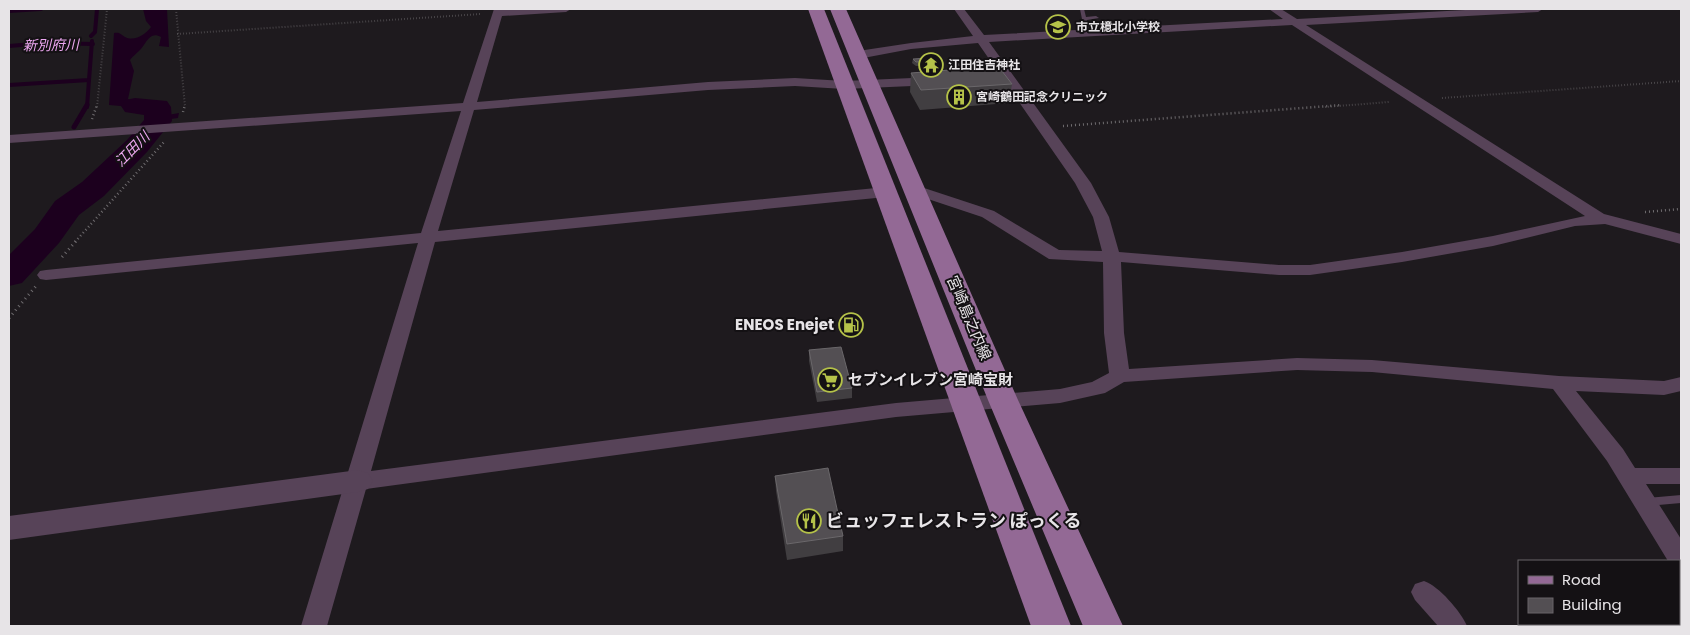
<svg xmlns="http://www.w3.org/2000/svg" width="1690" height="635" font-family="Poppins,'Noto Sans JP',sans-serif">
<rect width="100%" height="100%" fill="#1e1a1e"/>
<!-- water -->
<path fill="#1c001e" d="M 143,9 L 167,9 L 169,47 L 159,46 L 161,37 C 149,30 146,45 139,51 C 136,54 133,56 130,60 L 134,71 L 128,99 C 135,108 152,104 163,103 L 160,114 L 162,116 L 179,113 L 178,118 L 164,120 L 162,124 L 151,125 L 154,119 L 154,109 L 109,105 L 114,33 C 120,32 120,34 125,37 C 135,42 146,34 151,27 L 146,21 Z"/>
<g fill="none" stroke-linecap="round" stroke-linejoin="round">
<!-- stream-far1 -->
<g stroke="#1c001e" stroke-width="4">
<polyline points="9,11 41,9"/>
<polyline points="91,36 95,32 97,9"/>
<polyline points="9,46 46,43 93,44"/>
<polyline points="9,85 89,80 92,41"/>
<polyline points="87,107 89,80"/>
</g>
<!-- stream -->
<polyline stroke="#1c001e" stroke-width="5" points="74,127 87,105"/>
<!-- river -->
<polygon fill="#1c001e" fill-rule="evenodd" points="135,98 167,101 171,107 172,121 147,152 104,196 79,215 59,243 22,283 9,286 9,255 35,229 55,201 82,182 127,140 144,120 144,115 125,112 121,106 125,100"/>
<!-- path-far2 -->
<g stroke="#6f6c6f" stroke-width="2" stroke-dasharray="0.5 2.5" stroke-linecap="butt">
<polyline points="176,9 185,107"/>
<polyline points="177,34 481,14"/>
<polyline points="1442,98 1681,81"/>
<polyline points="97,107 107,9"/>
<polyline points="1325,107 1389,102"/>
</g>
<!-- path-far1 -->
<g stroke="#6f6c6f" stroke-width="2.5" stroke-dasharray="1 3" stroke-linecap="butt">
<polyline points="183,112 185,105"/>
<polyline points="92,119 97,105"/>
<polyline points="1063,126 1342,105"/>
<polyline points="1645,212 1681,209"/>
<polyline points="75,242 164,142"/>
</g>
<!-- path -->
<g stroke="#6f6c6f" stroke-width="3" stroke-dasharray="1 4" stroke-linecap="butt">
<polyline points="62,257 76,241"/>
<polyline points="9,318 36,286"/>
</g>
<!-- service -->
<g fill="#574358" fill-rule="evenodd">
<polygon points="1080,9 1084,9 1086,17 1096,16 1099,18 1087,20 1090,35 1085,34"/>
<polygon points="1681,495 1681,503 1647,506 1643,505 1641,502 1643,499 1647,498"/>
</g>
<!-- minor -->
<g fill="#574358" fill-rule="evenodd">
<path d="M 494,9 L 571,9 L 566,12 L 502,16 L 477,102 L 708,82 L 795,78 L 844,81 L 935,77 L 941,81 L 935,85 L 844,89 L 795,86 L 708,90 L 474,110 L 438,231 L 886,187 L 891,189 L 894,192 L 891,195 L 886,197 L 435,242 L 371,471 L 896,403 L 1060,389 L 1092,382 L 1109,373 L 1104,333 L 1103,262 L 1049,259 L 982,217 L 910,193 L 907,190 L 910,187 L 915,185 L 994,211 L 1059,250 L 1102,251 L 1093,217 L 1075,183 L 978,43 L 911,49 L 858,59 L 852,55 L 858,51 L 911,43 L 973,36 L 954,9 L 964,9 L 984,35 L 1283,19 L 1269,9 L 1281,9 L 1297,19 L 1484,9 L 1543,9 L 1538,12 L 1306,25 L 1604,214 L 1681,234 L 1681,244 L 1605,224 L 1575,226 L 1493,246 L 1402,262 L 1310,275 L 1279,275 L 1121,262 L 1124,333 L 1129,369 L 1297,358 L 1372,360 L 1559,376 L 1664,381 L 1681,377 L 1681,391 L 1664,395 L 1576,391 L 1623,449 L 1635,468 L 1681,468 L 1681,484 L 1646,484 L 1681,539 L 1681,570 L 1679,569 L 1679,561 L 1668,561 L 1607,461 L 1553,389 L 1372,372 L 1297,370 L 1124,382 L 1105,393 L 1060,403 L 896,417 L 366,489 L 327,626 L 301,626 L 418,243 L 46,280 L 40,279 L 37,275 L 40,271 L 46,270 L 421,233 L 461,111 L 9,143 L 9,135 L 463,103 ZM 1292,25 L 1585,216 L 1493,236 L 1402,252 L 1310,265 L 1279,265 L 1119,252 L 1109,217 L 1091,183 L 989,42 Z"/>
<path d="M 1424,581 C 1439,586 1461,612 1467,626 L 1438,626 L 1415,600 L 1411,592 L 1415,584 Z"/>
</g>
<!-- tertiary -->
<polygon fill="#574358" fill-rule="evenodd" points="358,470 368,473 373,481 368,489 358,492 9,540 9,516"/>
<!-- primary -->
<g fill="#936995" fill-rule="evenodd">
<polygon points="808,9 824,9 1071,626 1031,626"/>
<polygon points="830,9 846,9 1018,400 1123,626 1083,626 988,400"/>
</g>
</g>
<!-- wall -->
<g fill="#413e41">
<polygon points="913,59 931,61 931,65 916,66 912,63"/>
<polygon points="958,64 1012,84 1009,103 920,110 910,92 911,73 958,69"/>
<polygon points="809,350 852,388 852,398 817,402 809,361"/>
<polygon points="775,476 843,536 843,551 787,560 776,491"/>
</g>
<!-- building -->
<g fill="#534f53" stroke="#6a676a">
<polygon points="928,58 931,61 916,62 913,59"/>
<polygon points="995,62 1012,84 921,90 911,73 962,69 958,64"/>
<polygon points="841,347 852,388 817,392 809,350"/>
<polygon points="828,468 843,536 787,544 775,476"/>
</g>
<!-- icons -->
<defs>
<g id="school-ring" transform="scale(1.25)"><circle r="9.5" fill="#141114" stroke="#b5c249" stroke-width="1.5"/><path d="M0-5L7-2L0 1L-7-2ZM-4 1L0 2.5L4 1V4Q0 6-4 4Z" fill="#b5c249"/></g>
<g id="temple-ring" transform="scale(1.25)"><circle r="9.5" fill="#141114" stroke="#b5c249" stroke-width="1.5"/><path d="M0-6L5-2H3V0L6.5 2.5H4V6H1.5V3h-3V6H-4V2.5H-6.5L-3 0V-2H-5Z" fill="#b5c249"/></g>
<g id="building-ring" transform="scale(1.25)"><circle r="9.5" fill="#141114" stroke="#b5c249" stroke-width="1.5"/><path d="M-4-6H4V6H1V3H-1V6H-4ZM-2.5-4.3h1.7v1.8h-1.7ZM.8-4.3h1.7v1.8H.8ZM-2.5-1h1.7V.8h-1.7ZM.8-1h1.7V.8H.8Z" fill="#b5c249"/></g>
<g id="fuel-ring" transform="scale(1.25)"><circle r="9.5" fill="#141114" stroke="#b5c249" stroke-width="1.5"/><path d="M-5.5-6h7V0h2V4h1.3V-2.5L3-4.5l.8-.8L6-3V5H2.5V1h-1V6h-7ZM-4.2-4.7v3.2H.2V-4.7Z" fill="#b5c249"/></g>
<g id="supermarket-ring" transform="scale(1.25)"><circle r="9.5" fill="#141114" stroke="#b5c249" stroke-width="1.5"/><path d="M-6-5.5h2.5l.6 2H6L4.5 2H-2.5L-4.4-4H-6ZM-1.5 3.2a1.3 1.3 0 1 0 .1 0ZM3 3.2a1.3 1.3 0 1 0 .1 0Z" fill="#b5c249"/></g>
<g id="restaurant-ring" transform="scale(1.25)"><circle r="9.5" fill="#141114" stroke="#b5c249" stroke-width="1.5"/><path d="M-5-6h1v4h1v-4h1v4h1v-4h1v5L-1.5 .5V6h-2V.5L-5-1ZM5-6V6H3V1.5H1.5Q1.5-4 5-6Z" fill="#b5c249"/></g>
</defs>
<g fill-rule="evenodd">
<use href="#school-ring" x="1058" y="27"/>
<use href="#temple-ring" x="931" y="65"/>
<use href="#building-ring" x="959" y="97"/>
<use href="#fuel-ring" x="851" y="325"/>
<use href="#supermarket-ring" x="830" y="380"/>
<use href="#restaurant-ring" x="809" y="521"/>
</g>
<g text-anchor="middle" stroke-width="4" stroke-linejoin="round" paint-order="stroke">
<!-- far-poi labels -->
<g font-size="12" font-weight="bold" fill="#e7e4e7" stroke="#141114" text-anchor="start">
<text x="1076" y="31">市立檍北小学校</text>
<text x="948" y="69">江田住吉神社</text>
<text x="976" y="101">宮崎鶴田記念クリニック</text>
</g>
<!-- far-water labels -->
<g font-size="14" font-style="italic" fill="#eda7f1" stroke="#141114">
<text transform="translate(51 45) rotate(-1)" y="5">新別府川</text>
<text transform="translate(132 149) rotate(-45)" y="5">江田川</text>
</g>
<!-- street labels -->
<g font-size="15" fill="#e7e4e7" stroke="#141114">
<text transform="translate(969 318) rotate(67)" y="5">宮崎島之内線</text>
</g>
<!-- poi labels -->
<g font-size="15" font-weight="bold" fill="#e7e4e7" stroke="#141114" text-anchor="end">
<text x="834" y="330">ENEOS Enejet</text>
<text x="848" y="385" text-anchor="start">セブンイレブン宮崎宝財</text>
</g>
<!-- near-poi labels -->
<g font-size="18" font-weight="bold" fill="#e7e4e7" stroke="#141114" text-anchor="start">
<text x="826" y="527">ビュッフェレストラン ぽっくる</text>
</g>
</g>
<!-- border -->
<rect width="1690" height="635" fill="none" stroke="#e7e4e7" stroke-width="20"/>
<!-- legend -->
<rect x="1518" y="560" width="162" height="65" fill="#141114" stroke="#686568"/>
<rect x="1528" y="576" width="25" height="8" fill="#936995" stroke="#686568"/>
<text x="1562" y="585" font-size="15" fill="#e7e4e7">Road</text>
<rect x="1528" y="598" width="25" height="15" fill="#534f53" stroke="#686568"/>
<text x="1562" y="610" font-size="15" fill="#e7e4e7">Building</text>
</svg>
